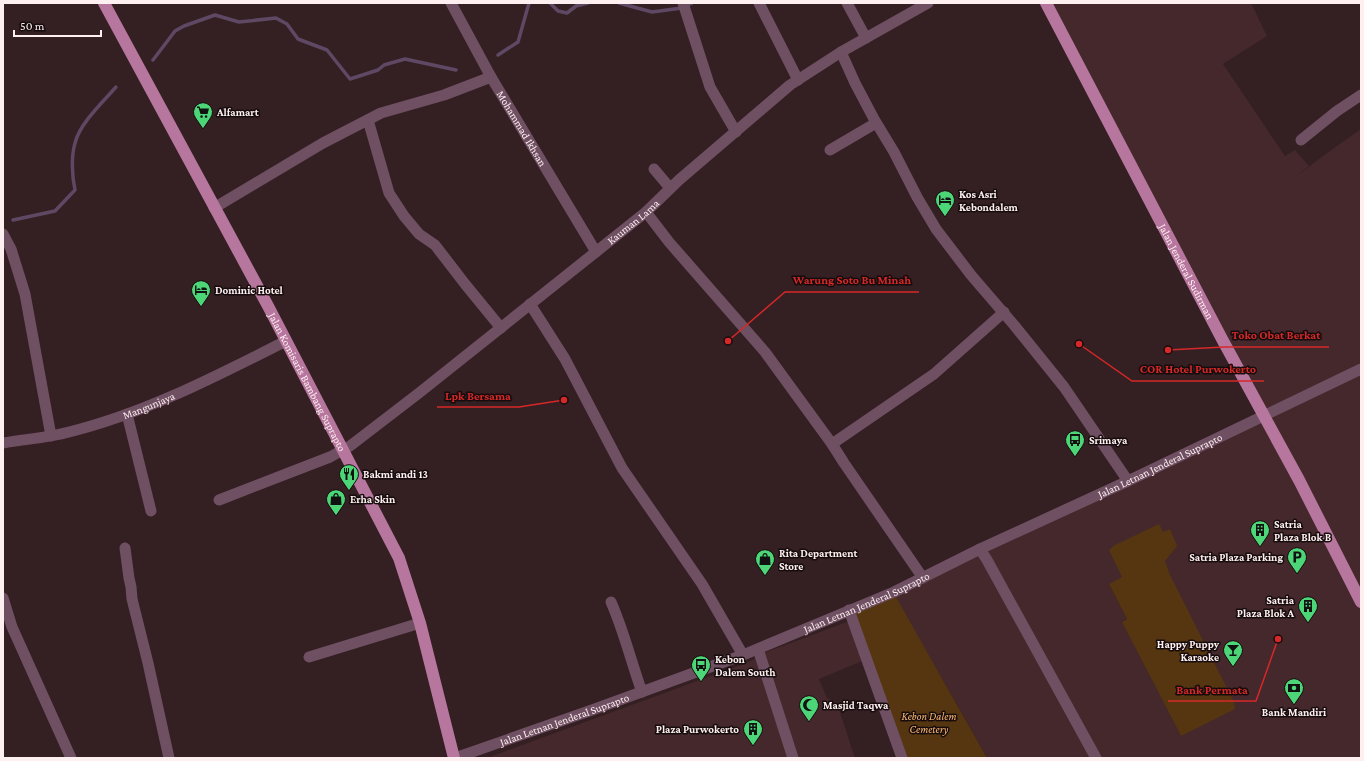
<svg xmlns="http://www.w3.org/2000/svg" width="1364" height="761" font-family="'Crimson Pro',serif">
<rect width="100%" height="100%" fill="#341f22"/>
<!-- built -->
<g fill="#44282c" fill-rule="evenodd">
<path d="M 1046,3 L 1251,3 L 1267,36 L 1223,64 L 1285,156 L 1295,150 L 1309,166 L 1293,179 L 1327,153 L 1361,129 L 1361,758 L 987,758 L 961,711 L 918,638 L 894,593 L 1264,415 ZM 1122,578 L 1197,727 L 1181,736 L 1122,621 L 1127,619 L 1109,584 Z"/>
<polygon points="852,620 865,660 819,679 827,698 837,703 855,758 487,758 749,662 764,653"/>
</g>
<!-- green -->
<g fill="#553611">
<polygon points="1159,524 1163,532 1170,529 1177,546 1165,561 1170,575 1234,702 1235,709 1181,736 1122,622 1127,619 1109,584 1122,577 1109,550 1115,545"/>
<path d="M 894,593 C 924,648 956,702 987,758 L 906,758 L 849,611 Z"/>
</g>
<g fill="none" stroke-linecap="round" stroke-linejoin="round">
<!-- stream -->
<g stroke="#5e4863" stroke-width="3.5">
<polyline points="550,3 558,11 567,13 576,6 588,3"/>
<polyline points="619,3 652,12 682,8 692,3"/>
<polyline points="498,55 518,42 529,3"/>
<polyline points="153,60 175,31 184,26 215,15 239,22 276,18 287,24 298,39 327,50 350,79 378,70 384,65 405,59 456,70"/>
<path d="M 13,220 L 55,211 L 75,190 C 72,176 71,157 75,143 C 80,123 103,102 116,87"/>
</g>
<!-- minor -->
<g stroke="#6f4f62" stroke-width="11">
<path id="s1" d="M 451,3 L 491,77 L 596,252"/>
<polyline points="683,3 710,87 736,132"/>
<polyline points="759,3 798,80"/>
<polyline points="847,3 866,38"/>
<polyline points="841,52 855,83 874,119 894,152 917,197 936,229 971,275 1014,325 1064,387 1128,481"/>
<polyline points="368,120 389,193 404,216 419,234 435,245 465,284 501,328"/>
<polyline points="1301,140 1337,111 1361,95"/>
<polyline points="830,150 876,123"/>
<polyline points="654,169 670,188"/>
<polyline points="214,208 323,143 381,113 444,95 491,77"/>
<polyline points="646,212 669,242 765,352 832,444 844,463 923,578"/>
<polyline points="3,234 11,249 25,294 51,436"/>
<polyline points="530,304 565,359 622,468 702,584 743,655"/>
<polyline points="127,414 151,511"/>
<path id="s2" d="M 3,443 C 25,439 47,438 69,432 C 146,413 216,376 286,341"/>
<polyline points="832,444 934,374 1004,312"/>
<path id="s3" d="M 219,500 L 330,457 L 350,446 L 419,393 L 646,212 L 679,180 L 790,85 L 841,52 L 928,3"/>
<polyline points="125,548 129,578 131,587 132,599 148,663 169,758"/>
<polyline points="980,549 987,560 1096,758"/>
<polyline points="3,598 12,627 71,758"/>
<path d="M 611,602 C 624,631 631,662 642,692"/>
<polyline points="849,610 902,758"/>
<polyline points="758,649 793,758"/>
<polyline points="309,657 420,623"/>
<path id="s4" d="M 455,758 L 592,710 L 743,655 L 894,592 L 980,549 L 1128,481 L 1361,369"/>
</g>
<!-- major -->
<g stroke="#b7769e" stroke-width="12">
<path id="s5" d="M 104,3 L 268,306 L 399,558 L 420,623 L 454,758"/>
<path id="s6" d="M 1046,3 L 1222,339 L 1299,480 L 1361,602"/>
</g>
</g>
<!-- icons -->
<defs>
<g id="supermarket-pin" transform="scale(1)"><path d="M0 17L-7.5 6A9.5 9.5 0 1 1 7.5 6Z" fill="#4cd677" stroke="#160c0d"/><path d="M-6-5.5h2.5l.6 2H6L4.5 2H-2.5L-4.4-4H-6ZM-1.5 3.2a1.3 1.3 0 1 0 .1 0ZM3 3.2a1.3 1.3 0 1 0 .1 0Z" fill="#111"/></g>
<g id="hotel-pin" transform="scale(1)"><path d="M0 17L-7.5 6A9.5 9.5 0 1 1 7.5 6Z" fill="#4cd677" stroke="#160c0d"/><path d="M-6-4.5h1.5V1H6V5H4.5V3h-9V5H-6ZM-4 0a1.8 1.8 0 1 1 3.6 0ZM.5 0V-2.5h3Q6-2.5 6 0Z" fill="#111"/></g>
<g id="bus-pin" transform="scale(1)"><path d="M0 17L-7.5 6A9.5 9.5 0 1 1 7.5 6Z" fill="#4cd677" stroke="#160c0d"/><path d="M-5-6H5V4H4V6H2V4H-2V6H-4V4H-5ZM-3.5-4V0h7V-4ZM-3.5 1.2v1.5H-2V1.2ZM2 1.2v1.5H3.5V1.2Z" fill="#111"/></g>
<g id="restaurant-pin" transform="scale(1)"><path d="M0 17L-7.5 6A9.5 9.5 0 1 1 7.5 6Z" fill="#4cd677" stroke="#160c0d"/><path d="M-5-6h1v4h1v-4h1v4h1v-4h1v5L-1.5 .5V6h-2V.5L-5-1ZM5-6V6H3V1.5H1.5Q1.5-4 5-6Z" fill="#111"/></g>
<g id="shop-pin" transform="scale(1)"><path d="M0 17L-7.5 6A9.5 9.5 0 1 1 7.5 6Z" fill="#4cd677" stroke="#160c0d"/><path d="M-5-2.5h2.3a2.7 3.5 0 0 1 5.4 0H5L5.5 6h-11ZM-1.5-2.5h3a1.5 2.3 0 0 0-3 0Z" fill="#111"/></g>
<g id="building-pin" transform="scale(1)"><path d="M0 17L-7.5 6A9.5 9.5 0 1 1 7.5 6Z" fill="#4cd677" stroke="#160c0d"/><path d="M-4-6H4V6H1V3H-1V6H-4ZM-2.5-4.3h1.7v1.8h-1.7ZM.8-4.3h1.7v1.8H.8ZM-2.5-1h1.7V.8h-1.7ZM.8-1h1.7V.8H.8Z" fill="#111"/></g>
<g id="parking-pin" transform="scale(1)"><path d="M0 17L-7.5 6A9.5 9.5 0 1 1 7.5 6Z" fill="#4cd677" stroke="#160c0d"/><path d="M-3.5-5.5H1a3.5 3.5 0 0 1 0 7H-1V5.5H-3.5ZM-1-3.4V-.6H.8a1.4 1.4 0 0 0 0-2.8Z" fill="#111"/></g>
<g id="bar-pin" transform="scale(1)"><path d="M0 17L-7.5 6A9.5 9.5 0 1 1 7.5 6Z" fill="#4cd677" stroke="#160c0d"/><path d="M-6-5H6L.8 .8V4.5H3.5V6h-7V4.5H-.8V.8Z" fill="#111"/></g>
<g id="bank-pin" transform="scale(1)"><path d="M0 17L-7.5 6A9.5 9.5 0 1 1 7.5 6Z" fill="#4cd677" stroke="#160c0d"/><path d="M-6-4H6V4H-6ZM0-2.3a2.3 2.3 0 1 0 0 4.6a2.3 2.3 0 1 0 0-4.6Z" fill="#111"/></g>
<g id="mosque-pin" transform="scale(1)"><path d="M0 17L-7.5 6A9.5 9.5 0 1 1 7.5 6Z" fill="#4cd677" stroke="#160c0d"/><path d="M3.5-4.9A6 6 0 1 0 3.5 4.9A5 5 0 1 1 3.5-4.9Z" fill="#111"/></g>
</defs>
<g fill-rule="evenodd">
<use href="#supermarket-pin" x="203" y="112"/>
<use href="#hotel-pin" x="945" y="200"/>
<use href="#hotel-pin" x="201" y="290"/>
<use href="#bus-pin" x="1075" y="440"/>
<use href="#restaurant-pin" x="349" y="474"/>
<use href="#shop-pin" x="336" y="499"/>
<use href="#building-pin" x="1260" y="530"/>
<use href="#parking-pin" x="1297" y="557"/>
<use href="#shop-pin" x="765" y="559"/>
<use href="#building-pin" x="1308" y="606"/>
<use href="#bar-pin" x="1233" y="650"/>
<use href="#bus-pin" x="701" y="665"/>
<use href="#bank-pin" x="1294" y="688"/>
<use href="#mosque-pin" x="809" y="705"/>
<use href="#building-pin" x="753" y="729"/>
</g>
<g text-anchor="middle" stroke-width="3" stroke-linejoin="round" paint-order="stroke">
<!-- poi labels -->
<g font-size="11" font-weight="bold" fill="#feeff0" stroke="#160c0d" text-anchor="start">
<text x="217" y="116">Alfamart</text>
<text x="959" y="198">Kos Asri<tspan x="959" dy="13">Kebondalem</tspan></text>
<text x="215" y="294">Dominic Hotel</text>
<text x="1089" y="444">Srimaya</text>
<text x="363" y="478">Bakmi andi 13</text>
<text x="350" y="503">Erha Skin</text>
<text x="1274" y="528">Satria<tspan x="1274" dy="13">Plaza Blok B</tspan></text>
<text x="779" y="557">Rita Department<tspan x="779" dy="13">Store</tspan></text>
<text x="1283" y="561" text-anchor="end">Satria Plaza Parking</text>
<text x="1294" y="604" text-anchor="end">Satria<tspan x="1294" dy="13">Plaza Blok A</tspan></text>
<text x="1219" y="648" text-anchor="end">Happy Puppy<tspan x="1219" dy="13">Karaoke</tspan></text>
<text x="715" y="663">Kebon<tspan x="715" dy="13">Dalem South</tspan></text>
<text x="823" y="709">Masjid Taqwa</text>
<text x="1294" y="716" text-anchor="middle">Bank Mandiri</text>
<text x="739" y="733" text-anchor="end">Plaza Purwokerto</text>
</g>
<!-- street labels -->
<g font-size="11" fill="#feeff0" stroke="#160c0d">
<text dy="4" stroke="none"><textPath href="#s1" startOffset="144">Mohammad Ikhsan</textPath></text>
<text dy="4" stroke="none"><textPath href="#s3" startOffset="503">Kauman Lama</textPath></text>
<text dy="4" stroke="none"><textPath href="#s6" startOffset="303">Jalan Jenderal Sudirman</textPath></text>
<text dy="4" stroke="none"><textPath href="#s5" startOffset="430">Jalan Komisaris Bambang Suprapto</textPath></text>
<text dy="4" stroke="none"><textPath href="#s2" startOffset="151">Mangunjaya</textPath></text>
<text dy="4" stroke="none"><textPath href="#s4" startOffset="764">Jalan Letnan Jenderal Suprapto</textPath></text>
<text dy="4" stroke="none"><textPath href="#s4" startOffset="440">Jalan Letnan Jenderal Suprapto</textPath></text>
<text dy="4" stroke="none"><textPath href="#s4" startOffset="116">Jalan Letnan Jenderal Suprapto</textPath></text>
</g>
<!-- park labels -->
<g font-size="11" font-style="italic" fill="#fab873" stroke="#160c0d">
<text x="929" y="720">Kebon Dalem<tspan x="929" dy="13">Cemetery</tspan></text>
</g>
</g>
<!-- callouts -->
<path fill="none" stroke="#d62828" stroke-width="1.5" d="M728 341L785 292H919M1168 350L1224 347H1329M1079 344L1132 381H1264M564 400L519 407H437M1278 639L1256 701H1168"/>
<g fill="#d62828" stroke="#160c0d" stroke-width="1.5">
<circle cx="728" cy="341" r="4"/>
<circle cx="1168" cy="350" r="4"/>
<circle cx="1079" cy="344" r="4"/>
<circle cx="564" cy="400" r="4"/>
<circle cx="1278" cy="639" r="4"/>
</g>
<g font-size="12" text-anchor="middle" font-weight="bold" fill="#d62828" stroke="#160c0d" stroke-width="3" stroke-linejoin="round" paint-order="stroke">
<text x="852" y="284">Warung Soto Bu Minah</text>
<text x="1276" y="339">Toko Obat Berkat</text>
<text x="1198" y="373">COR Hotel Purwokerto</text>
<text x="478" y="400">Lpk Bersama</text>
<text x="1212" y="694">Bank Permata</text>
</g>
<!-- border -->
<rect width="1364" height="761" fill="none" stroke="#feeff0" stroke-width="8"/>
<!-- scale -->
<path d="M14 30v6h87v-6" fill="none" stroke="#feeff0" stroke-width="2"/>
<text x="20" y="30" font-size="12" fill="#feeff0" stroke="#160c0d" stroke-width="3" paint-order="stroke">50 m</text>
</svg>
